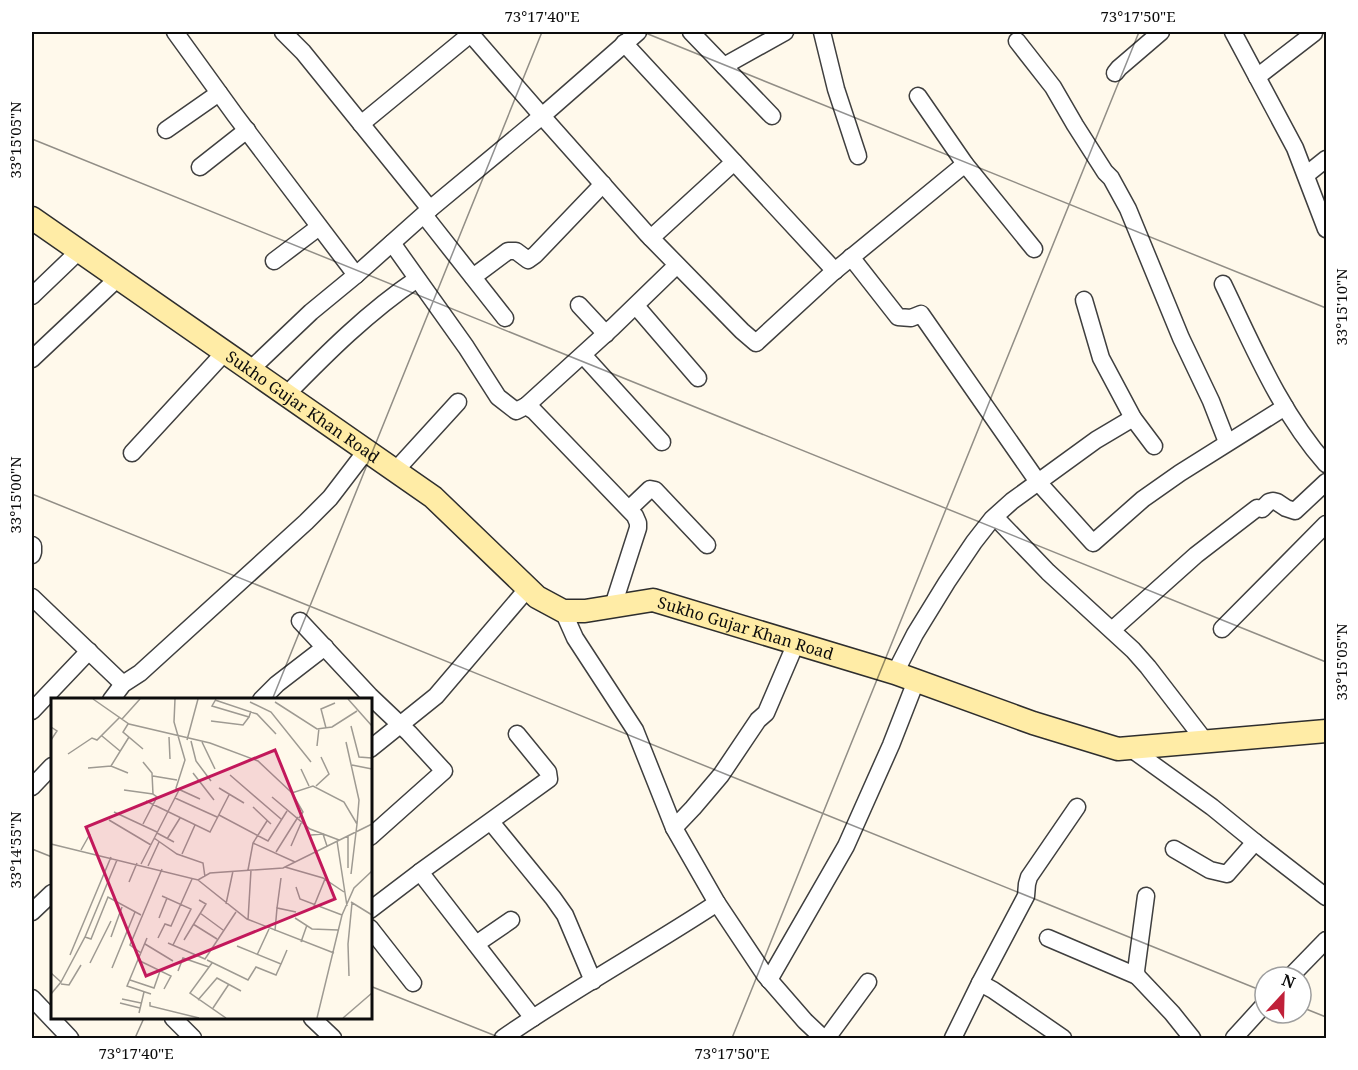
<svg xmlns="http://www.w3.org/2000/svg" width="1358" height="1070" font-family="'Noto Serif',serif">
<rect width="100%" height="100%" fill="#fff9eb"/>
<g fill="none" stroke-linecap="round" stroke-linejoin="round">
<!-- minor casing -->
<g stroke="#3f3f3f" stroke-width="19">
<g id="minor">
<polyline points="175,32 235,115 356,275"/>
<polyline points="283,32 303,52 430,209"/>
<polyline points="469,32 542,116 647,234 742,331 756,343 831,274 965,164"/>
<polyline points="691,32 772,116"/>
<polyline points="822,32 836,89 858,156"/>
<polyline points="1233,32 1295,148 1326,229"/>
<polyline points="1017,41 1053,87 1075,125 1105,172 1111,178 1128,209 1181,338 1211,401 1227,442"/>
<polyline points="624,43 835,271"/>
<polyline points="724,66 785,32"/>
<polyline points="1115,73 1119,68 1161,32"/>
<polyline points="1257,77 1314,33"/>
<polyline points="918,96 965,164 1034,249"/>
<polyline points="361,124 473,32"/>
<polyline points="166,130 219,93"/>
<polyline points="200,167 247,130"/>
<polyline points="1306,175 1326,159"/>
<polyline points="424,215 505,318"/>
<polyline points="651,238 734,162"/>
<polyline points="392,243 466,347 498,397 516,411 526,406 534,411 635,516 638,523 638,528 613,606"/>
<polyline points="851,257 898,317 911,318 921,314 1038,482 1093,543 1143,499 1180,473 1285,407"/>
<polyline points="274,261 319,227"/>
<polyline points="473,277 508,251 516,251 528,260 535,255 603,184"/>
<path d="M 1223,284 C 1253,346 1280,412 1326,464"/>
<polyline points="32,296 79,251"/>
<polyline points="1084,300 1101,358 1133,418 1154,446"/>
<polyline points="579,305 606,334"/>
<polyline points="636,306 698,378"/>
<polyline points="583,355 662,442"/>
<polyline points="32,359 118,278"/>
<polyline points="250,370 311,312 356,275 430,209 542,116 638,32"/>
<path d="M 286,395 C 327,353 368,312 417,279"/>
<polyline points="526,406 613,327 677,265"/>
<polyline points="132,453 225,352"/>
<polyline points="395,471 458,402"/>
<polyline points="629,509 650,489 655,490 707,545"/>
<polyline points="995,517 1048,572 1133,650 1148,667 1205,741"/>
<polyline points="32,545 33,546 33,552 32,555"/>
<polyline points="32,597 123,684"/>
<polyline points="563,611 575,638 635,730 674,828 717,903 765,975 805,1021 823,1038"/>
<polyline points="300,621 370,696 409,733 444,771 370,837"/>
<polyline points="1222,629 1326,524"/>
<polyline points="1112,630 1196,555 1257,508 1262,509 1269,502 1273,501 1277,502 1286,508 1295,511 1326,482"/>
<polyline points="895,673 915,634 947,582 974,542 992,519 1012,501 1096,440 1133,418"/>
<polyline points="111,700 123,684 140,673 306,522 330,498 366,451"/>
<polyline points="261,700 277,684 325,647"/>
<polyline points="32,711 89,651"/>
<polyline points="1130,748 1212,807 1255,842 1326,897"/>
<polyline points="370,749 436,696 528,588"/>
<polyline points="32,787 52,766"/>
<polyline points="491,822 553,898 565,915 593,981"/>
<polyline points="674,828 693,808 721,775 758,720 766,713 796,643"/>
<polyline points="1174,849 1210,870 1227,874 1255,842"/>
<polyline points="420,872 533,1018"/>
<polyline points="1146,896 1136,971 1137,976 1172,1013 1192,1038"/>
<polyline points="370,910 420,872 549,779 548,772 517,734"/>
<polyline points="32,912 52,893"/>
<polyline points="370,928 413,983"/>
<polyline points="1048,938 1137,976"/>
<polyline points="476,944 511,920"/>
<polyline points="1290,977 1326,940"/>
<polyline points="769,980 846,846 891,745 916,681"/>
<polyline points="980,983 1026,896 1027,884 1029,877 1077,807"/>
<polyline points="32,998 70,1038"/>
<polyline points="173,1018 193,1038"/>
<polyline points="312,1018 333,1038"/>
<path d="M 503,1038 C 572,990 647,949 717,903"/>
<polyline points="827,1038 868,982"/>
<polyline points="953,1038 980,983 993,990 1063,1038"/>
<polyline points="1234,1038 1265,1004"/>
</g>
</g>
<!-- secondary casing -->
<g stroke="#2e2e2e" stroke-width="25">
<g id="secondary">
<path id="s1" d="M 32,218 L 433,497 L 537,597 L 563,611 L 585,611 L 653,600 L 895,673 L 1033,723 L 1118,749 L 1326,731"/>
</g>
</g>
<!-- minor -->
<use href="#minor" stroke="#fff" stroke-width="16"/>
<!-- secondary -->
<use href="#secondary" stroke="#ffeca6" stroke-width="22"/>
</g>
<!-- ticks -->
<path fill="none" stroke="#0c0c0c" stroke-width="1.5" stroke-opacity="0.45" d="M 643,32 L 1326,308M 32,139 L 1326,662M 32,494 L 1265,992M 272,700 L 542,32M 32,849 L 52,857M 370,986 L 501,1038M 1301,1007 L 1326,1017M 135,1038 L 144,1018M 732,1038 L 1139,32"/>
<g text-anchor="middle" stroke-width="6" stroke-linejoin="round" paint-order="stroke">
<!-- street labels -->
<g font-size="16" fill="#0c0c0c" stroke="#fff">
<text dy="6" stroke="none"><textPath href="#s1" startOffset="330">Sukho Gujar Khan Road</textPath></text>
<text dy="6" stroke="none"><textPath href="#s1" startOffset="850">Sukho Gujar Khan Road</textPath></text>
</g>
</g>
<!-- overview -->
<g transform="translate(51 698)">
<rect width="321" height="321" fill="#fff9eb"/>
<path fill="none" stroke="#9e9a92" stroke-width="1.5" d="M 42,1 L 78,26 L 159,45 L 207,63 L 241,95 L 262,88 L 293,104 L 306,126 L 300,176M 124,1 L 123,24 L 134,62 L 125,90 L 149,101M 165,1 L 161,8 L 198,19 L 200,13M 297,1 L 321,28M 164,2 L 206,16 L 225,36M 199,4 L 220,14 L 260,64M 224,4 L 266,31 L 281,29 L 306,13M 71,21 L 89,1M 160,23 L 192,27 L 198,19M 77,26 L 72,34 L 92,51M 300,28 L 308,59 L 321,60M 0,29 L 6,33 L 0,42M 275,30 L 270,11 L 284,5M 51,38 L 69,53M 118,39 L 119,61M 136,42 L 147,1M 140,43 L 145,63 L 160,83M 151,44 L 164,71M 295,44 L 308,102 L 306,126M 266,48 L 268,30M 17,56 L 41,40 L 46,42 L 69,19M 92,64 L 101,75 L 102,96 L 106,99 L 92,126M 301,67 L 321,71M 60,68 L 78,39M 37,70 L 60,68 L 77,75M 250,71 L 258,88M 142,75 L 163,102M 179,77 L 230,121M 102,78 L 126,82M 265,88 L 278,76 L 270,59M 168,90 L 193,105M 73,92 L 102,96M 241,95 L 252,114 L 248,120M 221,99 L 259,131 L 288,142M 124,100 L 166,119M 95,103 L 159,134 L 178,97M 202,109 L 220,126M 63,114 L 106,134M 168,117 L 217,143 L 236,113M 58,122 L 100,147M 106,135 L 123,144M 260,137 L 272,136 L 276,148M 297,138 L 297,170M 103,140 L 126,156 L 152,165 L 154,179M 116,141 L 129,120M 286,143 L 296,208M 202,145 L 244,164M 0,146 L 147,182 L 159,175 L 232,170 L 321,126M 240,148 L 251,123M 30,152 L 39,136M 225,154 L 247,119M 131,156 L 144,127M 90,166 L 128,92M 97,168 L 108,144M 234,169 L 272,180 L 293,194M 197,172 L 202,145 L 216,123M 147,182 L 196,221 L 283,255M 78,184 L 86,165M 245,189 L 249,201 L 291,217M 111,198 L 140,211 L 122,247M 300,204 L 321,217M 175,206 L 182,173M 263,208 L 274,181M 226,210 L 230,180M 149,215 L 172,232M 108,220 L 116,200M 244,220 L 261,231 L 287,232M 197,222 L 200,172M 142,226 L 166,241M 224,233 L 226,210 L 245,214M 34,239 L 66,162M 60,239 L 71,209M 96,240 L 76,288 L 100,296M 107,240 L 114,226 L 120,228 L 141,181M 133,242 L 155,206 L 148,202M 250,244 L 256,227M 117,245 L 154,261 L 185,214M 94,246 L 122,263M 186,248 L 230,266 L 236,252M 90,255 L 79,247 L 111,171M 19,257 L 60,159M 206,257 L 218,231M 87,262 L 120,278 L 113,291M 156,262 L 197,282 L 205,269 L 225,277 L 230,266M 39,265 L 60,223M 161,265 L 139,295 L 175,320M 61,270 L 84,214M 127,273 L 132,260 L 158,269M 0,275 L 10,284 L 0,296M 298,278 L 297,246 L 301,205M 79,282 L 103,290 L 109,273M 10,284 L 34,239 L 40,241 L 57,199 L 90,217M 10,286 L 18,287 L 30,267M 71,301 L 90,305M 147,302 L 166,280 L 190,293M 99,304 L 99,308 L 148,320M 69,305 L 89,310M 162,310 L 178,286M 88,315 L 93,294M 266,320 L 291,217 L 303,190 L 321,173M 292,320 L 321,295"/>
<path fill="#c2185b" fill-opacity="0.15" stroke="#c2185b" stroke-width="3" d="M 224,52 L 284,201 L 95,278 L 35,129 Z"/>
<rect width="321" height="321" fill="none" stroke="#0c0c0c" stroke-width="3"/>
</g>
<!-- border -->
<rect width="1358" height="1070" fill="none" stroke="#ffffff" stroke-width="66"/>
<!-- north arrow -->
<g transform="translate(1283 995) rotate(22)"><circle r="28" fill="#ffffff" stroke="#9e9e9e" stroke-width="1.5"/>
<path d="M0-4.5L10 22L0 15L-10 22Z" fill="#c02039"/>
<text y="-9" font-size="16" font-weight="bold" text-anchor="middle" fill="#0c0c0c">N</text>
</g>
<rect x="33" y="33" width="1292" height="1004" fill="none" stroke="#0c0c0c" stroke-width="2"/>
<g font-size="15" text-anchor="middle" fill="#0c0c0c">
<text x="542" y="22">73°17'40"E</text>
<text x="1138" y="22">73°17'50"E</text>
<text transform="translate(16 140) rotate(-90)" y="5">33°15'05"N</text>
<text transform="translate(1342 307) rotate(-90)" y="5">33°15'10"N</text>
<text transform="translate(16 495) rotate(-90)" y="5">33°15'00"N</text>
<text transform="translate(1342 662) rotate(-90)" y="5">33°15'05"N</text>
<text transform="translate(16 850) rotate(-90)" y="5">33°14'55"N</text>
<text x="136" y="1059">73°17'40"E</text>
<text x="732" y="1059">73°17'50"E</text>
</g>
</svg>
